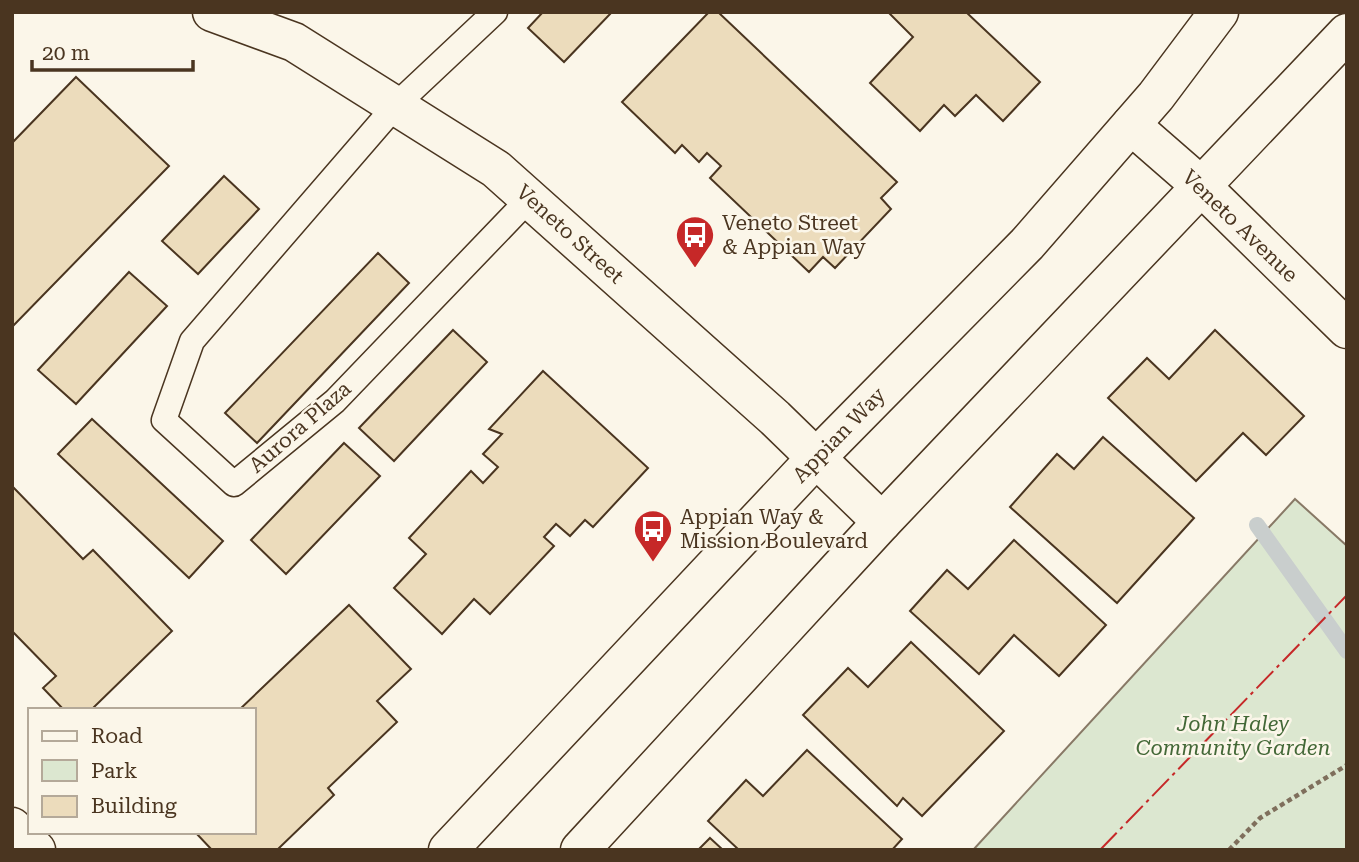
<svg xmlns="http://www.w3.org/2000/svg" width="1359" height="862" font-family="'Roboto Serif',serif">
<rect width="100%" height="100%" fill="#fbf6e9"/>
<!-- green -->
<polygon fill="#dce7d0" stroke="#887966" stroke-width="2" points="1295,499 1347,546 1347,850 973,850"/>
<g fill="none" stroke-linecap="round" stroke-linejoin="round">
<!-- stream -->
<polyline stroke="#c9cecd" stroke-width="16" points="1257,525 1347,651"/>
</g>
<!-- building -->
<g fill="#ecdcbc" stroke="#4a3520" stroke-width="2">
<polygon points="543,12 612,12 564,62 528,28"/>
<polygon points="709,12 718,12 897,182 881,198 891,209 835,268 823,257 809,272 710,178 721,166 707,153 699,162 682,145 675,153 622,102"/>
<polygon points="888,12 966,12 1040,82 1003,121 976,95 955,116 944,105 920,131 870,83 913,37"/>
<polygon points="76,77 169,166 12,327 12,143"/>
<polygon points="224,176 259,209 198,274 162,241"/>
<polygon points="378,253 409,283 257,443 225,413"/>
<polygon points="129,272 167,306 76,404 38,370"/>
<polygon points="453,330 487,362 394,461 359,428"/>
<polygon points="1215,330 1304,416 1266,455 1243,433 1196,481 1108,398 1147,358 1169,379"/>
<polygon points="543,371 648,468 593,527 585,520 570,536 556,524 544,537 554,546 490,614 474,599 442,634 394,588 426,554 409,538 471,471 483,483 498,467 483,454 502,434 489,429"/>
<polygon points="92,419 223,541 189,578 58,454"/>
<polygon points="1103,437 1194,518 1117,603 1010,507 1057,454 1074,469"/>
<polygon points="344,443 380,476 286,574 251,540"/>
<polygon points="12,486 83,559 93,550 172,631 91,710 64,710 43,688 56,676 12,631"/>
<polygon points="1014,540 1106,625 1059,676 1014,635 979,674 910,611 947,570 968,589"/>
<polygon points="349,605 411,669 377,701 397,722 328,788 334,795 277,850 212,850 195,832 254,832 254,710 239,710"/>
<polygon points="911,642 1004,731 922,816 903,798 897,806 803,715 848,668 868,687"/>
<polygon points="807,750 902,839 892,850 739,850 708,821 746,780 763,796"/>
<polygon points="710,838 723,850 698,850"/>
</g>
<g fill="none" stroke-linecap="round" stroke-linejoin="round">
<!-- lane casing -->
<g stroke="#4a3520" stroke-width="27">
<polyline id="lane" points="495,12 396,105 192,341 164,420 234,484 335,401 530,198"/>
</g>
<!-- street casing -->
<g stroke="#4a3520" stroke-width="41">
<g id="street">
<polyline points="212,12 294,42 496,169 775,418 882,522"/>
<polyline points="1131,125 1201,186 1347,329"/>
<polyline points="448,850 817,457 1027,244 1156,96 1219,12"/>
<polyline points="580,850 882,522 1347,33"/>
</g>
</g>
<!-- primary casing -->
<g stroke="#4a3520" stroke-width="41">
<polyline id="primary" points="12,827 36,850"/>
</g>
<!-- path -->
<polyline stroke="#7f6f5c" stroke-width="4.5" stroke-dasharray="5 3.5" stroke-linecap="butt" points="1229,850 1260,818 1347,765"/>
<!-- lane -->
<use href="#lane" stroke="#fbf6e9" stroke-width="24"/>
<!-- street -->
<use href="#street" stroke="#fbf6e9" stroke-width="38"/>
<!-- primary -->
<use href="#primary" stroke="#fbf6e9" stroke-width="38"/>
<!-- power -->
<polyline stroke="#c62828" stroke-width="2" stroke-dasharray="24 5 3.5 5" stroke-linecap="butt" points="1100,850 1347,595"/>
</g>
<!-- icons -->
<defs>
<g id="bus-pin" transform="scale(2.0125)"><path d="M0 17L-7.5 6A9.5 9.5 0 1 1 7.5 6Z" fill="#c62828" stroke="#fbf6e9"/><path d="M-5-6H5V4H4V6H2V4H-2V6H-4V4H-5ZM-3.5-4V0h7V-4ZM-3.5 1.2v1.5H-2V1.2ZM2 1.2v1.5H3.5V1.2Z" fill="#fff"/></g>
</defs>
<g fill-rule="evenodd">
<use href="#bus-pin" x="695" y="235"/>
<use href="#bus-pin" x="653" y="529"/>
</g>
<g text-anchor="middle" stroke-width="5" stroke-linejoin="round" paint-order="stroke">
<!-- poi labels -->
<g font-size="21" fill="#4a3520" stroke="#fbf6e9" text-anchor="start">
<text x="722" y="230">Veneto Street<tspan x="722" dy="24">&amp; Appian Way</tspan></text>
<text x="680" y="524">Appian Way &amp;<tspan x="680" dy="24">Mission Boulevard</tspan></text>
</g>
<!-- street labels -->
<g font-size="21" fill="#4a3520" stroke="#fbf6e9">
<text transform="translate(1240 226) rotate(44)" y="7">Veneto Avenue</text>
<text transform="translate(570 234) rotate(42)" y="7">Veneto Street</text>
<text transform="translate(300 427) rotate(-41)" y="7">Aurora Plaza</text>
<text transform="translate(839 435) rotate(-46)" y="7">Appian Way</text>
</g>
<!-- park labels -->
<g font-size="21" font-style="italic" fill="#436837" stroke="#fbf6e9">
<text x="1233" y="731">John Haley<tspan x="1233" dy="24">Community Garden</tspan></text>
</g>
</g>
<!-- border -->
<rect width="1359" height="862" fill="none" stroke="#4a3520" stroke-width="28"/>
<!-- legend -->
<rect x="28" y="708" width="228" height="126" fill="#fbf6e9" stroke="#b4a999" stroke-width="2"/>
<rect x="42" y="731" width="35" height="10" fill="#fbf6e9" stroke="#b4a999" stroke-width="2"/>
<text x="91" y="743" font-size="21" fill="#4a3520">Road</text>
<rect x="42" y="760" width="35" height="21" fill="#dce7d0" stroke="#b4a999" stroke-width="2"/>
<text x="91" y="778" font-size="21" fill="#4a3520">Park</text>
<rect x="42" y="796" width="35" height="21" fill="#ecdcbc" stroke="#b4a999" stroke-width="2"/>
<text x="91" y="813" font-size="21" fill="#4a3520">Building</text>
<!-- scale -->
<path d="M32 60v10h161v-10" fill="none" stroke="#4a3520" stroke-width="3.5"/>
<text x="42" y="60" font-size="21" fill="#4a3520" stroke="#fbf6e9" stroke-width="5" paint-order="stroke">20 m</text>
</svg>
